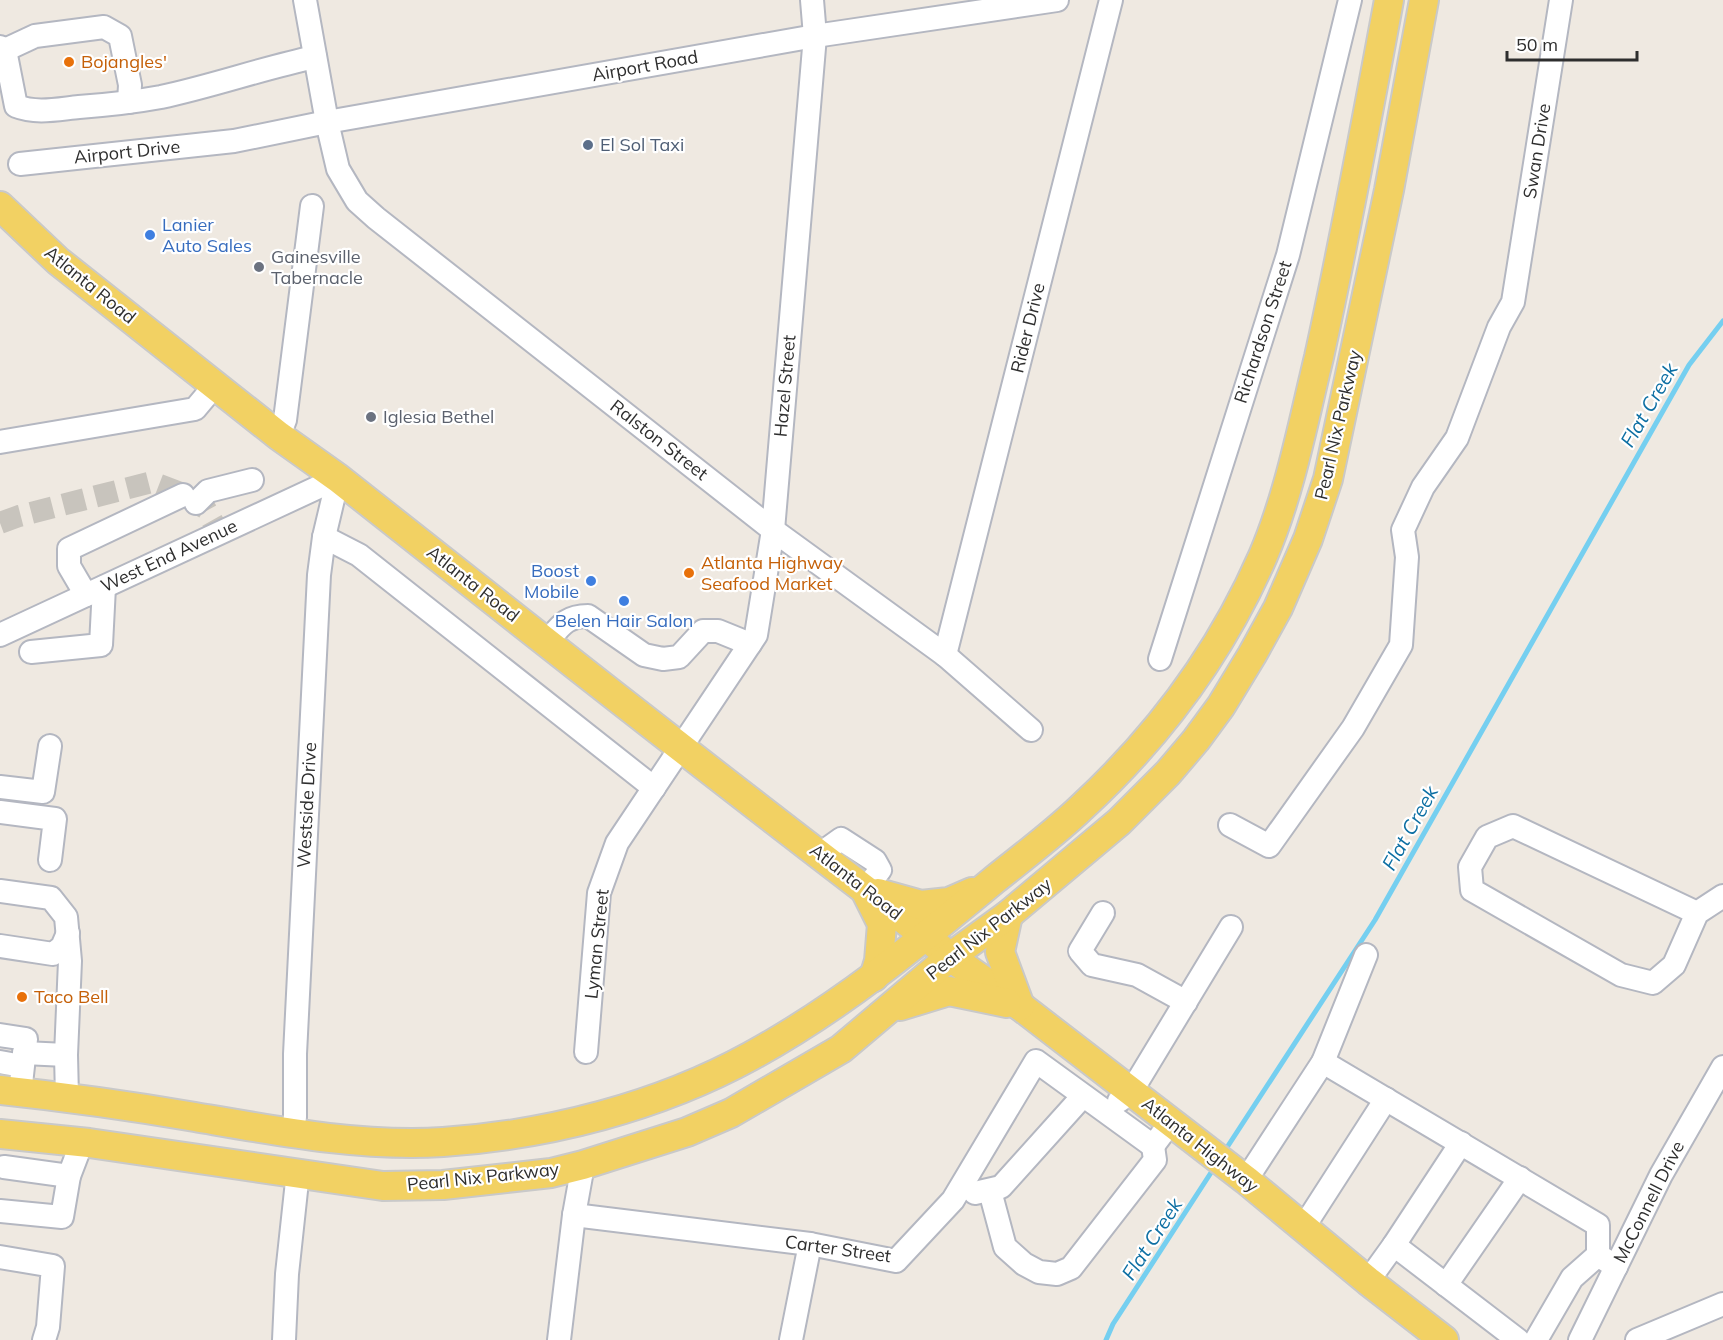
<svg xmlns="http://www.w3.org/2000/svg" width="1723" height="1340" font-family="Mulish,sans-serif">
<rect width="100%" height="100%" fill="#efe9e1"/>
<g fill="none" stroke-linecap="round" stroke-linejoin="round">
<!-- stream -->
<g stroke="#75cff0" stroke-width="5">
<polyline points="1224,1152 1375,920 1689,365 1723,321"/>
<polyline points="1106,1340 1113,1324 1214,1168"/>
</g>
<!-- minor-tunnel -->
<polyline stroke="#c8c4bd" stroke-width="22" stroke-dasharray="22 11" stroke-linecap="butt" points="0,523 19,516 152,482 178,492 205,508 219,533"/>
<!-- minor casing -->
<g stroke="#b4b7c1" stroke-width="26">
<g id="minor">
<polyline points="305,0 327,122 338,169 357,201 376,218 773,530 945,655 1031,730"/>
<path d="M 0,47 L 5,50 L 16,106 C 36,114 58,109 79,107 C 106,105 134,102 161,97 C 213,86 263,68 315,57"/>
<polyline points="0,57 5,50 35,36 104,27 120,36 130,85 129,102"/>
<polyline points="20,164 234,141 327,122 815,36 1057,0"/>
<polyline points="279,436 285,420 312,206"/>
<polyline points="0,442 195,409 216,384"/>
<polyline points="196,503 208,491 252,480"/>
<polyline points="324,537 359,555 654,788"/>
<polyline points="86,595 69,566 69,549 183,495"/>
<polyline points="0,635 338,478"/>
<path d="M 546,643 C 560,627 565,616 588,616 L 644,655 L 663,659 L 679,657 L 703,631 L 718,631 L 750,644"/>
<polyline points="31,652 101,645 104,587"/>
<polyline points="945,655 1111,0"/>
<polyline points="1160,659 1288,255 1350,0"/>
<polyline points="0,787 43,792 50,746"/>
<polyline points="0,812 55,819 50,860"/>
<polyline points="1230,825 1269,846 1353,728 1401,645 1407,557 1403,530 1423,487 1457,438 1499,327 1513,302 1561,0"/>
<polyline points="820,854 841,839 875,861 880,870 865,890"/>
<polyline points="0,891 51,898 66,917 70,961 66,1055 67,1097"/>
<polyline points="1103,913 1080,951 1092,965 1137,975 1186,1002"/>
<polyline points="1697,913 1513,826 1487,837 1470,867 1472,890 1621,975 1653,983 1674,965 1697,913 1723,896"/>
<polyline points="0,946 53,954 62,947 68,933"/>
<polyline points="0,1035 26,1039 20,1093"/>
<polyline points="586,1052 599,893 617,843 756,635 773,530 815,36 812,0"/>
<polyline points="24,1053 66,1055"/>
<polyline points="0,1062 22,1066"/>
<polyline points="1323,1062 1598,1225 1598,1255 1616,1267"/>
<polyline points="1119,1101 1131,1092 1231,927"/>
<polyline points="292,1133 295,1117 295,1054 319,575 324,537 338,478"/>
<polyline points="4,1167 69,1176"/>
<polyline points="1246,1180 1323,1062 1366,955"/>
<polyline points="990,1191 1005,1247 1024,1264 1039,1272 1057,1274 1071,1268 1155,1160 1153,1146"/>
<polyline points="975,1193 1001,1187 1082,1097"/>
<polyline points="0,1211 62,1217 69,1176 82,1142"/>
<polyline points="574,1215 810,1244 896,1261 953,1200 1036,1061 1153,1146 1171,1122"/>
<polyline points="1303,1228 1386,1099"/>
<polyline points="1394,1245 1461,1143"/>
<polyline points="0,1257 53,1266 48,1327 44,1340"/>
<polyline points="1368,1281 1394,1245 1518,1340"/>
<polyline points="1446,1285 1520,1178"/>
<polyline points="284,1340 287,1274 298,1172"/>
<polyline points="559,1340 574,1215 583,1165"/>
<polyline points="791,1340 810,1244"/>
<polyline points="1536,1340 1572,1278 1598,1255"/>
<polyline points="1580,1340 1661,1175 1723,1067"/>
<polyline points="1637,1340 1723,1304"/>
</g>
</g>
<!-- major casing -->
<g stroke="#c9c9c9" stroke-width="32">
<g id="major">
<path d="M 0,206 L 58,261 L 279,436 L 338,478 C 533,632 728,786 927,937 L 950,957 L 1020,1006 L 1246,1180 L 1368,1281 L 1444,1340"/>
<polyline points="878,893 921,905 949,902 972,892"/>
<polyline points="867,894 882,924 879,961 874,977"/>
<polyline points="1008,915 1000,952 1020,1006"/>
<polyline points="900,1006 949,991 1007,1003"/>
<path d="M 0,1090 C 66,1097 130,1106 195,1117 C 277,1131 360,1147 443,1142 C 548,1135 658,1107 751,1056 C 839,1008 917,944 994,880 C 1024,856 1055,833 1082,807 C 1159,736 1221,652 1263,556 C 1290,493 1303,423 1319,357 C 1345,238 1367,119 1389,0"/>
<polyline points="0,1134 89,1143 383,1186 443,1185 551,1173 583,1165 687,1132 731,1113 841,1049 950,957 1008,915 1119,822 1168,773 1196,740 1221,706 1252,655 1278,608 1308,539 1328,479 1389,190 1424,0"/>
</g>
</g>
<!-- minor -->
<use href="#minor" stroke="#fff" stroke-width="22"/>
<!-- major -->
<use href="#major" stroke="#f2d163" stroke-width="28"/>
</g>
<!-- markers -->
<g fill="#e8710a" stroke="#fff" stroke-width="2">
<circle cx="69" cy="62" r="6"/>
<circle cx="689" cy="573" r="6"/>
<circle cx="22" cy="997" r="6"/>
</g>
<circle fill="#5c6f8a" stroke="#fff" stroke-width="2" cx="588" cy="145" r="6"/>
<g fill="#3f7fe0" stroke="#fff" stroke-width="2">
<circle cx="150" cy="235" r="6"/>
<circle cx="591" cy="581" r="6"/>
<circle cx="624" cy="601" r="6"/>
</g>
<g fill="#6b7280" stroke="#fff" stroke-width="2">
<circle cx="259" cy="267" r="6"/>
<circle cx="371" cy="417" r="6"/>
</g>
<g text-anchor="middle" stroke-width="4.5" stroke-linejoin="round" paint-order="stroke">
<!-- food labels -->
<g font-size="18" fill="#c56008" stroke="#fff" text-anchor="start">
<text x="81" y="68">Bojangles'</text>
<text x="701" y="569">Atlanta Highway<tspan x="701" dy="21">Seafood Market</tspan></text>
<text x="34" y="1003">Taco Bell</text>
</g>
<!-- street labels -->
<g font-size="18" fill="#2e2e2e" stroke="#fff">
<text transform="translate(645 66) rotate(-10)" y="6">Airport Road</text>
<text transform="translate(1537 151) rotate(-81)" y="6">Swan Drive</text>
<text transform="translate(127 152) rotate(-6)" y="6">Airport Drive</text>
<text transform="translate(90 285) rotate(39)" y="6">Atlanta Road</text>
<text transform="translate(1028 328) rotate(-76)" y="6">Rider Drive</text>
<text transform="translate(1263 332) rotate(-72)" y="6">Richardson Street</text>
<text transform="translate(785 386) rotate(-85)" y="6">Hazel Street</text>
<text transform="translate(1338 425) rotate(-77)" y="6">Pearl Nix Parkway</text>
<text transform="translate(659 440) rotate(38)" y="6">Ralston Street</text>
<text transform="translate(169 556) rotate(-25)" y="6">West End Avenue</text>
<text transform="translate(473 584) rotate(38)" y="6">Atlanta Road</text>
<text transform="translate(307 805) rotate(-87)" y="6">Westside Drive</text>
<text transform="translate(856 882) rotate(38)" y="6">Atlanta Road</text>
<text transform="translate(989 929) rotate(-38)" y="6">Pearl Nix Parkway</text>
<text transform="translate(597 944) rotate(-84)" y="6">Lyman Street</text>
<text transform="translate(1200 1145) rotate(38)" y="6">Atlanta Highway</text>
<text transform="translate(483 1177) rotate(-6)" y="6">Pearl Nix Parkway</text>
<text transform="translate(1649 1202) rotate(-63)" y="6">McConnell Drive</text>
<text transform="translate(838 1249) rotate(8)" y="6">Carter Street</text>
</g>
<!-- service labels -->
<g font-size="18" fill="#4e5e75" stroke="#fff" text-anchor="start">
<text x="600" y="151">El Sol Taxi</text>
</g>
<!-- shop labels -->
<g font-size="18" fill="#366cbe" stroke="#fff" text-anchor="start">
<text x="162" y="231">Lanier<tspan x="162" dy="21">Auto Sales</tspan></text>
<text x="579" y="577" text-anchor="end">Boost<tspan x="579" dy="21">Mobile</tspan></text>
<text x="624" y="627" text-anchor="middle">Belen Hair Salon</text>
</g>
<!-- worship labels -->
<g font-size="18" fill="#5b616d" stroke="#fff" text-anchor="start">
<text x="271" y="263">Gainesville<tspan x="271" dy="21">Tabernacle</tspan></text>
<text x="383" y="423">Iglesia Bethel</text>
</g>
<!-- water labels -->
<g font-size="20" font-style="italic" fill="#0d6fa3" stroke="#fff">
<text transform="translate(1649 405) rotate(-60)" y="7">Flat Creek</text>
<text transform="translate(1410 828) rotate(-61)" y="7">Flat Creek</text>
<text transform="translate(1152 1239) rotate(-57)" y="7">Flat Creek</text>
</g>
</g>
<!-- scale -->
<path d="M1507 51v9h130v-9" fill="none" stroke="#2e2e2e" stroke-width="3"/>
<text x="1516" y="51" font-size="18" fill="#2e2e2e" stroke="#ffffff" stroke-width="4.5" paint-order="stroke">50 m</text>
</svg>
